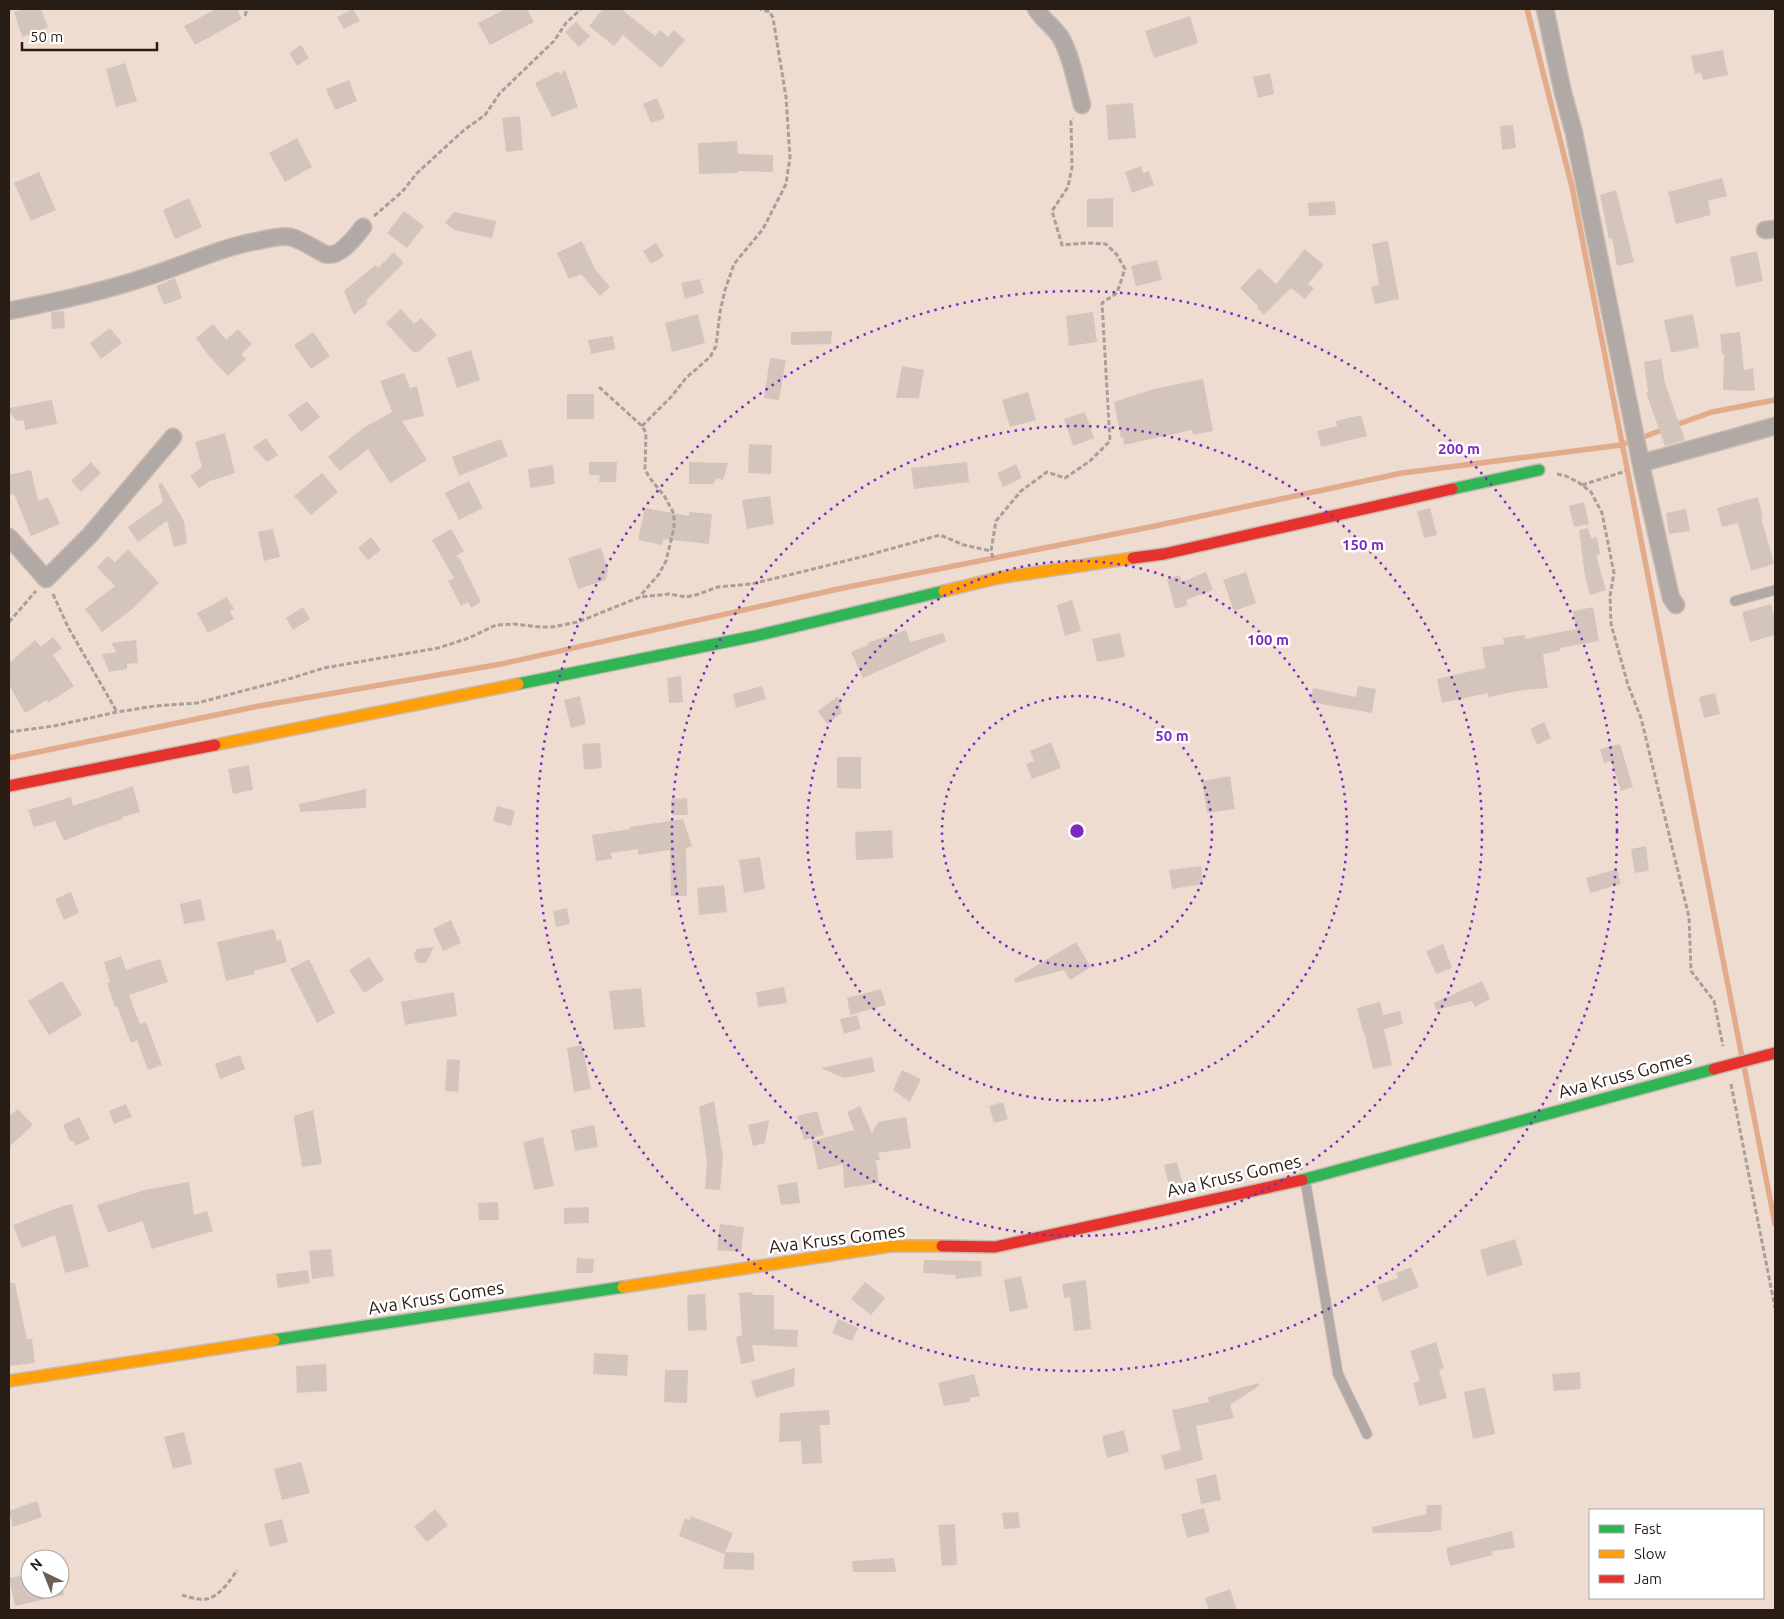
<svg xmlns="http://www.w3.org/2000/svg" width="1784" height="1619" font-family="Ubuntu,sans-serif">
<rect width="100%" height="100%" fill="#efdcd0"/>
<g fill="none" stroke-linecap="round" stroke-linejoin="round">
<!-- stream -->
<g stroke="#e2ac8b" stroke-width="5.5">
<polyline points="1527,9 1572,187 1742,1057"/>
<polyline points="1673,426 1712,412 1775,400"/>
<polyline points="9,758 259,706 501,664 843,588 1155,526 1402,473 1621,445 1665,429"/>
<polyline points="1744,1066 1775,1224"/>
</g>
</g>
<!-- building -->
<g fill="#d4c5bc">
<polygon points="24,9 41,9 48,27 22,37 14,12"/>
<polygon points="216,9 237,9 242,19 195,45 184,26"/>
<polygon points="353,9 360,21 344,29 337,17"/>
<polygon points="505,9 527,9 534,22 490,45 478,23"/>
<polygon points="603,9 621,9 655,36 660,30 668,37 674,30 685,40 661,68 623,35 614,46 589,26"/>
<polygon points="1190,16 1198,43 1154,58 1145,31"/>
<polygon points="576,22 590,36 579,47 565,32"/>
<polygon points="301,45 309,58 297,66 289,53"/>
<polygon points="1723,50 1728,75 1703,80 1701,73 1695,74 1691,56"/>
<polygon points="125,63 137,101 116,107 106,69"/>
<polygon points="565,70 578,107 552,117 535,83 559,71 560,75"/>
<polygon points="1270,73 1274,94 1258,98 1253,77"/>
<polygon points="349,80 357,101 335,110 326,89"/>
<polygon points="657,98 665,118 651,123 643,104"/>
<polygon points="1133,103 1136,138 1108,140 1106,105"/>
<polygon points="520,116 523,150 506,152 502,118"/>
<polygon points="1513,125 1516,148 1502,150 1500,126"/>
<polygon points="297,138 312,167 285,182 269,153"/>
<polygon points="737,141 738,154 773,155 773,172 738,171 738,173 699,174 698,143"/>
<polygon points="1141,166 1143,173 1149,171 1154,185 1132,193 1125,172"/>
<polygon points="39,172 56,210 31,221 14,183"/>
<polygon points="1722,178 1727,196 1708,201 1711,215 1676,224 1668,192"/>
<polygon points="1616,190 1634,262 1617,266 1612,238 1609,239 1600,195"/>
<polygon points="189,198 202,227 175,239 163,210"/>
<polygon points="1113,198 1113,227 1087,227 1087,199"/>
<polygon points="1335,201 1336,215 1309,216 1308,203"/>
<polygon points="404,211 424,226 407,248 387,233"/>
<polygon points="454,212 496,221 492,238 454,230 445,223"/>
<polygon points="582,241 595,269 610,287 600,296 581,274 569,279 557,253"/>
<polygon points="1388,241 1399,299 1375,304 1371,287 1379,285 1372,244"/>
<polygon points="656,243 664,256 651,264 643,251"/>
<polygon points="1305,249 1324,265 1308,284 1314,288 1305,299 1291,288 1264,315 1257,308 1258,306 1240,288 1259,268 1276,284"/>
<polygon points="1757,251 1763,281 1736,287 1730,257"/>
<polygon points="394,252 404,263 366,301 368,303 354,315 344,291 375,265 378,268"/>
<polygon points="1157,260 1162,280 1136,286 1131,266"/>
<polygon points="175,278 182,298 164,305 156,286"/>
<polygon points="700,279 704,293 685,299 681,283"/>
<polygon points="401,309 414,324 421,318 437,335 418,352 413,352 386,323"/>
<polygon points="64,311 65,328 52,329 51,312"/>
<polygon points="1093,312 1097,342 1069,346 1066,316"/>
<polygon points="698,314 705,343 672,352 665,323"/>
<polygon points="1693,314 1699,347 1671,353 1664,320"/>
<polygon points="213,324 226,340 238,329 252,344 241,354 246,359 228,376 209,356 196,338"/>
<polygon points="110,328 122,343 101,359 90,343"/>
<polygon points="832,331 831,344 791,345 791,332"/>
<polygon points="313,332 330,356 311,369 294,345"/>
<polygon points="1740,332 1744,370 1753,368 1755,391 1723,390 1724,354 1722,354 1720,334"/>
<polygon points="613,336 615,349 591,354 588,340"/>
<polygon points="471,350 480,380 457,388 447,358"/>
<polygon points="770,358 786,360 779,400 764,398"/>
<polygon points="1661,359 1665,383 1685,440 1665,446 1646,393 1648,392 1644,362"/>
<polygon points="902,366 924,370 919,398 896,398"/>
<polygon points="404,373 410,388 417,386 424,416 402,421 427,460 390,483 368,449 340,471 328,457 363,428 392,412 380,381"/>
<polygon points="1203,379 1213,431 1193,435 1192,430 1124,445 1123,437 1121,438 1114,402 1154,389"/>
<polygon points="1028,392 1036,420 1010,427 1002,400"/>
<rect x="567" y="394" width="27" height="25"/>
<polygon points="52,400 57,424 25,430 24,420 17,421 9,412 9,408"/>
<polygon points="307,401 320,417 301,432 288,415"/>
<polygon points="1085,412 1094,438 1073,446 1064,419"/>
<polygon points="1361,415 1367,436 1321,447 1317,431 1337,426 1336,421"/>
<polygon points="225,433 235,473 210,481 199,488 190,476 202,467 195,442"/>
<polygon points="266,438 278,455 267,462 253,447"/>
<polygon points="501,439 508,456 459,476 452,457"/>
<polygon points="749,444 772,445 771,474 748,473"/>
<polygon points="91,462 101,473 81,492 71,481"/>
<polygon points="589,462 617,462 616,482 599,482 600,475 589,475"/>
<polygon points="689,462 728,463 723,480 717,478 713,484 689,484"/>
<polygon points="967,462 969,482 914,489 911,468"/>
<polygon points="1016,464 1022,478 1003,487 997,473"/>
<polygon points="553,465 555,484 530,488 528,469"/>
<polygon points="31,470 38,501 48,497 60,524 31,536 14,494 9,495 9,475"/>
<polygon points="322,473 338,492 311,515 294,496"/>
<polygon points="469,481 483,508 459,520 445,493"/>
<polygon points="162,483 184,521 187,543 174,547 167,521 138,542 128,527 163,502 158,484"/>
<polygon points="770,496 774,524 747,529 742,500"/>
<polygon points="1758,497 1763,517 1761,517 1774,564 1751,571 1738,523 1722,527 1717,508"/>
<polygon points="1584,502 1589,524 1574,527 1569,506"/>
<polygon points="645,508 689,516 689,512 712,514 709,544 663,539 662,545 638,540"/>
<polygon points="1430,508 1437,535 1424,538 1417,511"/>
<polygon points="1686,509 1690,531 1669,534 1666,513"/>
<polygon points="1588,528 1591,538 1597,537 1600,554 1596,555 1606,590 1590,595 1585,576 1579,530"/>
<polygon points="273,529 280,557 264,561 258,532"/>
<polygon points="451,529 464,551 455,557 459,557 481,602 471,608 468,602 461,606 448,581 454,578 432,540"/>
<polygon points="371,537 381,550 368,560 358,548"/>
<polygon points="601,548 608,570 606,580 578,589 568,558"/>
<polygon points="128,549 159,583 131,610 102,632 85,609 115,586 97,567 108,556 115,562"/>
<polygon points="1206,572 1213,590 1186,600 1188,605 1175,609 1167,579 1180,575 1182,582"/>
<polygon points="1246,572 1256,603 1234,611 1223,580"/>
<polygon points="227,597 234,609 230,612 234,619 208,633 197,613"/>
<polygon points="1072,600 1081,631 1065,636 1057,605"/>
<polygon points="1771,604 1775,620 1775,635 1750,642 1742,612"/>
<polygon points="303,607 310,619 293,630 286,618"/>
<polygon points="1593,607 1599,641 1560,648 1560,651 1543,654 1548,688 1517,691 1488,697 1488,693 1442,703 1437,679 1485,668 1482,647 1504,644 1503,638 1525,635 1525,639 1576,629 1573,611"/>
<polygon points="906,630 910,642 943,633 946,641 863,678 851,652 868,645 867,643"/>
<polygon points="1120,633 1125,657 1097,662 1092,639"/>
<polygon points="53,637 62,648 53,655 74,686 48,703 47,700 25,713 9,685 9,663 35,640 41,647"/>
<polygon points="136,640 138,663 127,664 127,669 109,672 102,654 117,652 111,643"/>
<polygon points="681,676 683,702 669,703 667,678"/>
<polygon points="762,686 766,699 736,708 733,694"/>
<polygon points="1358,686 1376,689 1372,713 1310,702 1313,688 1356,697"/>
<polygon points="1715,693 1720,714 1704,718 1699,697"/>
<polygon points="580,696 586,724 571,728 564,700"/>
<polygon points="838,696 842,713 827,724 818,711"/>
<polygon points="1544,722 1551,738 1537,745 1530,729"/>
<polygon points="1051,742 1061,768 1032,779 1026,764 1034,761 1030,751"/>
<polygon points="600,743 602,768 584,770 582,744"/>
<polygon points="1620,744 1633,787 1621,791 1611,761 1604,763 1600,749"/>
<polygon points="837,757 861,757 861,789 837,788"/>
<polygon points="249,765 253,790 233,794 228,769"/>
<polygon points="1230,776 1235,809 1207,813 1202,781"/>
<polygon points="133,786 140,812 122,817 123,819 95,828 64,841 55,821 34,827 28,810 71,797 73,806"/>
<polygon points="366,789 366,808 300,812 299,804"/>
<polygon points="687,798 688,815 672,815 671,799"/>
<polygon points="497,806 515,811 511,826 493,821"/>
<polygon points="683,819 692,846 686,848 687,896 671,896 670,850 638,855 638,849 611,853 612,859 596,861 592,835 630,829 630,827"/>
<polygon points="892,830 893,858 856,860 855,832"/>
<polygon points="1646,846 1649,871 1635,873 1631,849"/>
<polygon points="760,857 765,889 744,893 739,860"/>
<polygon points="1201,866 1203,884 1172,889 1169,870"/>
<polygon points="1617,869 1621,884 1590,893 1586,878"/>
<polygon points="724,885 727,912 699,915 697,888"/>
<polygon points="71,892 79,913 64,920 55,899"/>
<polygon points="201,899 205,920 184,924 180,904"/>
<polygon points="567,908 570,924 556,927 553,911"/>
<polygon points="451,920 461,943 443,951 433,929"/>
<polygon points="274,929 277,941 281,940 287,962 254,971 254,974 226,981 217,942"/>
<polygon points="1076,942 1091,967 1070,980 1064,970 1015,983 1014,979"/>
<polygon points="1443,944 1452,968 1436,974 1426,951"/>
<polygon points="434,947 426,963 418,963 415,960 414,953 417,949"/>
<polygon points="121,956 126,970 160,959 168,982 129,995 140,1024 146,1022 162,1065 148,1070 137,1040 131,1043 117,1006 115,1007 107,983 110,982 104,962"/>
<polygon points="369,957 384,980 364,993 349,970"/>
<polygon points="309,959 335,1013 317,1023 290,969"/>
<polygon points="62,981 82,1015 49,1035 28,1001"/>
<polygon points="1482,981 1490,999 1475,1007 1472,1001 1436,1010 1434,1003"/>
<polygon points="784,987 787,1003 758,1007 756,992"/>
<polygon points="641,988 645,1027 614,1030 609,991"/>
<polygon points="881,989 886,1005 850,1015 847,998"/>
<polygon points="454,992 457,1016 405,1025 401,1002"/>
<polygon points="1380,1002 1383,1015 1400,1011 1403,1024 1384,1029 1392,1065 1373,1069 1364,1032 1363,1032 1357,1008"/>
<polygon points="857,1015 861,1029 844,1034 840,1019"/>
<polygon points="582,1045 591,1089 574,1092 567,1048"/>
<polygon points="240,1055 245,1069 220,1079 215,1064"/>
<polygon points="872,1057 875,1072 844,1078 821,1068"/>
<polygon points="447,1059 460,1060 458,1092 445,1091"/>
<polygon points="902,1070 921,1079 910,1102 893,1090"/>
<polygon points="714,1101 723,1158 720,1190 705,1189 707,1162 699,1107"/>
<polygon points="1003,1102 1008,1119 994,1123 989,1106"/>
<polygon points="126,1104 132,1117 114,1124 109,1111"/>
<polygon points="860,1106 872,1133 878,1122 906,1117 911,1148 878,1153 880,1160 876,1160 879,1183 844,1188 843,1164 818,1170 812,1141 854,1130 847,1112"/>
<polygon points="18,1109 33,1125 9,1147 9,1116"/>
<polygon points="313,1110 322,1164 302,1167 294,1119 294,1116"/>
<polygon points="817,1111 824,1135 804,1140 797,1116"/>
<polygon points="79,1117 90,1139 75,1146 73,1141 70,1141 63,1125"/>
<polygon points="769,1120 765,1143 753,1146 748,1125"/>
<polygon points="594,1125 598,1147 575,1151 571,1130"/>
<polygon points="543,1137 554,1186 534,1190 523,1142"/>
<polygon points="1177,1162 1185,1191 1171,1194 1164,1165"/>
<polygon points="189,1182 194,1215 207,1211 213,1231 152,1249 142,1221 108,1233 97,1205 139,1192 139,1191"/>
<polygon points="797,1182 800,1203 781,1205 777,1185"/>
<polygon points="498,1202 499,1220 479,1220 478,1203"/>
<polygon points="72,1204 89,1267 65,1273 55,1235 22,1248 13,1225 63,1206"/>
<polygon points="589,1207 589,1223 564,1224 564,1208"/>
<polygon points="720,1224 744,1227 741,1252 717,1250"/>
<polygon points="1515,1239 1523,1265 1487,1276 1480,1250"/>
<polygon points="331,1249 334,1276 312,1279 309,1251"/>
<polygon points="577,1258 594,1259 593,1273 576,1273"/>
<polygon points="924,1260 981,1261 982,1276 956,1279 955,1275 923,1273"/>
<polygon points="1411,1267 1419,1287 1382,1302 1377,1285 1398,1278 1396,1273"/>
<polygon points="308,1270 310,1283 278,1288 276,1274"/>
<polygon points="1021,1276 1028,1308 1010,1312 1004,1280"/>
<polygon points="1086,1280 1091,1329 1074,1331 1070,1297 1064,1298 1062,1284"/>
<polygon points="865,1282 885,1298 871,1315 851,1299"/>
<polygon points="9,1283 15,1283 27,1339 32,1339 35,1363 10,1366"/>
<polygon points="752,1292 753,1295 774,1295 774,1329 798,1330 797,1347 752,1345 755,1361 741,1364 736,1337 742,1335 739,1293"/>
<polygon points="705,1294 707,1330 688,1331 687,1295"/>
<polygon points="838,1319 858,1328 852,1341 832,1333"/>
<polygon points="1436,1342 1444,1368 1439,1370 1447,1398 1419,1406 1413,1383 1420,1381 1410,1351"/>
<polygon points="594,1353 628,1355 627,1376 593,1374"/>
<polygon points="326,1364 327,1391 297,1393 296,1366"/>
<polygon points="795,1368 794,1386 756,1398 751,1381"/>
<polygon points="665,1370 688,1370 687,1403 664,1402"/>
<polygon points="1580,1372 1581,1389 1554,1391 1552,1374"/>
<polygon points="974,1374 980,1396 970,1398 970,1402 944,1406 938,1383"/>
<polygon points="1258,1383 1259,1386 1230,1405 1234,1418 1196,1426 1203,1460 1165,1470 1161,1455 1181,1450 1172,1410 1209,1402 1208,1397"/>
<polygon points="1485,1387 1495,1434 1473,1439 1464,1392"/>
<polygon points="829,1410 830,1425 820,1425 822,1463 802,1464 801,1441 779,1442 780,1413"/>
<polygon points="1124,1430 1129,1452 1107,1458 1102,1436"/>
<polygon points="184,1432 192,1464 173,1469 164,1437"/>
<polygon points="301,1462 310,1493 282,1500 274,1469"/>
<polygon points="1216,1474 1221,1500 1201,1504 1196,1479"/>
<polygon points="37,1501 42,1517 13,1527 9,1511"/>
<polygon points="1427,1505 1442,1505 1441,1530 1429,1532 1373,1533 1372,1527 1426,1514"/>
<polygon points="1204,1508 1210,1532 1187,1538 1181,1514"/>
<polygon points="435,1509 448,1525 427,1542 414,1527"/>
<polygon points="1018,1512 1020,1528 1004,1529 1002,1513"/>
<polygon points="691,1516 733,1533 725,1552 754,1553 754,1570 723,1569 725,1553 724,1554 679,1536 685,1518 689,1521"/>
<polygon points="282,1519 288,1542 270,1547 264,1524"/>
<polygon points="955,1524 957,1565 942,1566 938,1525"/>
<polygon points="1512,1531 1515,1548 1492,1551 1493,1555 1450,1566 1446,1548"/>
<polygon points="894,1558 896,1572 853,1572 852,1561"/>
<polygon points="30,1574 30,1589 63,1589 64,1595 15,1606 9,1578"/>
<polygon points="1230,1589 1237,1610 1209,1610 1205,1598"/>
</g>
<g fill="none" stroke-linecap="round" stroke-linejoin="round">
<!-- lane casing -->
<g stroke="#c9bab1" stroke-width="11">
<g id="lane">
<polyline points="1735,601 1775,590"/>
<polyline points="1305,1179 1338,1374 1367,1434"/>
</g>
</g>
<!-- street casing -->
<g stroke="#c9bab1" stroke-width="19">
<g id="street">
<path d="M 1036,9 C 1043,20 1055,28 1061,38 C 1071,55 1077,86 1082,105"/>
<polyline points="1545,9 1563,93 1574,133 1643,474 1671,598 1676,605"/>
<polyline points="1765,230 1775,229"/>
<path d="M 9,311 C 56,301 103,292 149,276 C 184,265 222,247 257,241 C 267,239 282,235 291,237 C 304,241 314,249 325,254 C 339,259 356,236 363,227"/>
<polyline points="1642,463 1775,426"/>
<polyline points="9,537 46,579 90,535 173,437"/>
</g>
</g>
<!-- fast casing -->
<g stroke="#c9bab1" stroke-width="14">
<g id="fast">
<polyline points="1452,489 1539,470"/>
<polyline points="518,684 755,636 944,591"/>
<polyline points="1302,1180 1714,1069"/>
<polyline points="274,1340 623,1287"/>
</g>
</g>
<!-- slow casing -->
<g stroke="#c9bab1" stroke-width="14">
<g id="slow">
<polyline points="944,591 998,578 1133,558"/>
<polyline points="215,745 518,684"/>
<polyline points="623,1287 891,1246 942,1246"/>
<polyline points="9,1381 274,1340"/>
</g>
</g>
<!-- jam casing -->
<g stroke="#c9bab1" stroke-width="14">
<g id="jam">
<polyline points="1133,558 1164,554 1452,489"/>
<polyline points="9,786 215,745"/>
<polyline points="1714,1069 1775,1053"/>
<polyline points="942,1246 995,1247 1302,1180"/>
</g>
</g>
<!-- path -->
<g stroke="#a89f9a" stroke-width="3" stroke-dasharray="5 2.5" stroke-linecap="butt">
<polyline points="245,16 247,9"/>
<polyline points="374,216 402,192 417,173 464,130 485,115 500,93 554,41 566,23 581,9"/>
<polyline points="599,387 642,426 646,433 645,469 649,477 665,497 674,514 674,528 666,561 659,574 640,596"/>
<polyline points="642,426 671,397 686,378 710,357 716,346 720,312 725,290 734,264 763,229 786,184 790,157 786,97 773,18 770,12 760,9"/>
<polyline points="1557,474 1566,476 1578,482 1591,492 1602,513 1614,573 1610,596 1611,624 1628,685 1641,718 1689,917 1691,971 1714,1001 1723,1046"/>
<polyline points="1582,485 1626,471"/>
<polyline points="993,558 991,551 996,521 1021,491 1047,472 1065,478 1090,461 1110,441 1102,303 1117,293 1125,269 1117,255 1106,244 1087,243 1062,245 1052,211 1068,187 1072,167 1071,121 1073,118"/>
<polyline points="53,594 68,627 117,712"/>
<polyline points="9,622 36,591"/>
<polyline points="9,732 54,726 117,712 155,706 197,703 292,678 324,668 438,648 469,638 496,625 514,624 540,627 552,627 578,622 640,597 669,594 686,597 696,595 718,587 751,584 793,574 865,556 940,535 964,545 991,551"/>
<polyline points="1731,1084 1775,1308"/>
<path d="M 182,1595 C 189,1597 198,1600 206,1599 C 218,1598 231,1580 237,1570"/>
</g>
<!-- lane -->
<use href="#lane" stroke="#b0a9a5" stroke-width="9"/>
<!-- street -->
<use href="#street" stroke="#b0a9a5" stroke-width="16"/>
<!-- fast -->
<use href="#fast" stroke="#30b455" stroke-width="11"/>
<!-- slow -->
<use href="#slow" stroke="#ff9f0a" stroke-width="11"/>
<!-- jam -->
<use href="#jam" stroke="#e5322d" stroke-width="11"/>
</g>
<!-- distance rings -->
<g fill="none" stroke="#7b2cbf" stroke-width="2.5" stroke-dasharray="2.5 5">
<circle cx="1077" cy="831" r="135"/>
<circle cx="1077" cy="831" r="270"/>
<circle cx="1077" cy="831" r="405"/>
<circle cx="1077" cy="831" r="540"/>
</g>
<g text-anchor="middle" stroke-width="5" stroke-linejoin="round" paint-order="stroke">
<!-- street labels -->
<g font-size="18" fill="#291c14" stroke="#fff">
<text transform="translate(1625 1075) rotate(-15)" y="6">Ava Kruss Gomes</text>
<text transform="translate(1234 1176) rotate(-13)" y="6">Ava Kruss Gomes</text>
<text transform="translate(837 1239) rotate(-7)" y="6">Ava Kruss Gomes</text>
<text transform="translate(436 1298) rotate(-9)" y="6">Ava Kruss Gomes</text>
</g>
</g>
<circle cx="1077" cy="831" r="8" fill="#7b2cbf" stroke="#fff" stroke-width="2.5"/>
<g font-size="15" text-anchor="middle" font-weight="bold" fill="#7b2cbf" stroke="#fff" stroke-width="5" stroke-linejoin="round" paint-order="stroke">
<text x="1459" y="454">200 m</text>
<text x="1363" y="550">150 m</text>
<text x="1268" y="645">100 m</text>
<text x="1172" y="741">50 m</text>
</g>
<!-- border -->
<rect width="1784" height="1619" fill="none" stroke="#291c14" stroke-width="20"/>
<!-- legend -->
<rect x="1589" y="1509" width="175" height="90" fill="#ffffff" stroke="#a9a4a1"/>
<rect x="1599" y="1525" width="25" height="8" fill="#30b455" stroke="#a9a4a1"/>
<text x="1634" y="1534" font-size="15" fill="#291c14">Fast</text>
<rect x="1599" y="1550" width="25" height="8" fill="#ff9f0a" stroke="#a9a4a1"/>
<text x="1634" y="1559" font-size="15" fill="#291c14">Slow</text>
<rect x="1599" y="1575" width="25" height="8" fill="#e5322d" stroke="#a9a4a1"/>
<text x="1634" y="1584" font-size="15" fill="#291c14">Jam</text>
<!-- north arrow -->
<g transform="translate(45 1574) rotate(317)"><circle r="24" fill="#ffffff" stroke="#a9a4a1"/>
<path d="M0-4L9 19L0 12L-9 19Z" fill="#6e5f56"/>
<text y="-8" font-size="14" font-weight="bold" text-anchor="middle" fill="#291c14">N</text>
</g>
<!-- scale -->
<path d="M22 42v8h135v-8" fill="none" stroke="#291c14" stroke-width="2.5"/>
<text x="30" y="42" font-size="15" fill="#291c14" stroke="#ffffff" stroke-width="4" paint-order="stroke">50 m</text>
</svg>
